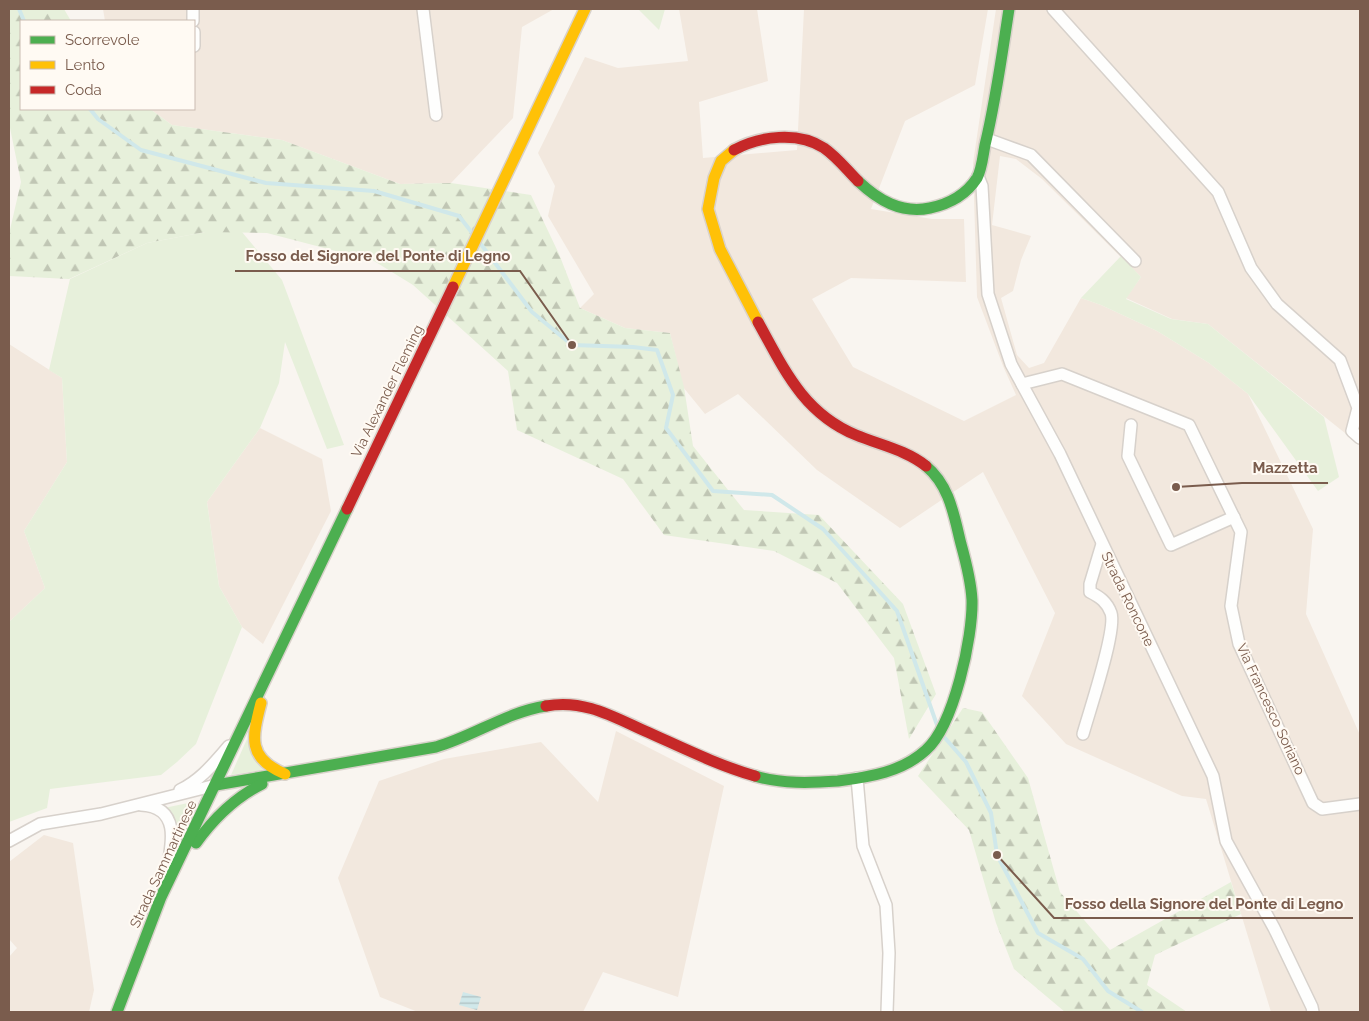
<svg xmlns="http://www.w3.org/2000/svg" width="1369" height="1021" font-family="Raleway,sans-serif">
<defs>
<pattern id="forest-firs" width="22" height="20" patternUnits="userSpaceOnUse" patternTransform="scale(1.25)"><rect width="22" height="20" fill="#e7f0db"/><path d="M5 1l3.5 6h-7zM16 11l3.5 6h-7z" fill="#c0c6b4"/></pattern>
<pattern id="water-rules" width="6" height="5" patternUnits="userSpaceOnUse" patternTransform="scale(1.25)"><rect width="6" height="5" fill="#d0e8ea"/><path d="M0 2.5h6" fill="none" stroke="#aebfc0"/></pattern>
</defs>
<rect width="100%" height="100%" fill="#f9f5f0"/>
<!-- residential -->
<g fill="#f2e8de">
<polygon points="103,9 554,9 522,27 513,118 451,183 400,184 282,140 172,125 150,109 194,109 194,21 105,21"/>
<polygon points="679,9 757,9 768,81 699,102 703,158 797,150 804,9 988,9 975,85 905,121 871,209 932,219 964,219 966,282 851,278 812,299 853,367 964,421 1016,395 1003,366 977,297 973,163 996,9 1360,9 1360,445 1208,324 1172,319 1126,298 1141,277 1042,179 1016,159 1000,156 992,225 1031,236 1021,260 1013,291 1001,298 1017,355 1029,368 1044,363 1081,298 1101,305 1157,331 1209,363 1248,394 1313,529 1306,614 1360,735 1360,1012 1271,1012 1206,799 1182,796 1066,744 1022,696 1055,613 983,472 900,528 817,470 738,394 705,414 683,387 670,333 625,328 580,308 594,294 548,216 555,186 538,153 585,57 618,68 688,61"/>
<polygon points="9,344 62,378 67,462 24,531 45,588 9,622"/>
<polygon points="260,428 322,459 331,511 263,644 242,627 219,586 207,502"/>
<polygon points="616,731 724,786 678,997 603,972 583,1012 418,1012 380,997 338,878 379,781 444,759 541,742 598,802"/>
<polygon points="44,835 73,843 94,990 89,1012 9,1012 9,957 17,948 9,939 9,862"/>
</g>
<!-- green -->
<g fill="#e7f0db">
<polygon points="638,9 665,9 659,30"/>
<polygon points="205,232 242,232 282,280 344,445 327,449 285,342 279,383 260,428 207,502 219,586 242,627 196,744 177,762 161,775 50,789 47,808 9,822 9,622 45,588 24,531 67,462 62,378 49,370 70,279 147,243"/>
<polygon points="1121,256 1141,277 1126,299 1171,319 1208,324 1324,417 1339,477 1318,491 1248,394 1209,363 1157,331 1101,305 1081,298"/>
<polygon points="247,739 263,770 231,775"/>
<polygon points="193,802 179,835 173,819 164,808"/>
</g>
<!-- forest -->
<g fill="url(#forest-firs)">
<polygon points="9,9 64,9 71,21 21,21 21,109 150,109 172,125 282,140 400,184 451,183 531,195 559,254 580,308 625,328 670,333 684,387 693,446 744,510 819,515 903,604 936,694 909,739 894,658 837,583 774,551 664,535 623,479 517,430 508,371 413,285 374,261 267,233 205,232 147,243 69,279 9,276 9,234 21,182 9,123"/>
<polygon points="963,708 982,712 1028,778 1060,892 1110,950 1231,882 1241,914 1155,955 1147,985 1187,1012 1065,1012 1014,969 996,923 969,830 918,776"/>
</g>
<!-- water -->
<polygon fill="url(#water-rules)" points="463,992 481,997 477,1010 459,1005"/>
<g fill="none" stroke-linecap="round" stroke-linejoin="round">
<!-- stream -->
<g stroke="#d0e8ea" stroke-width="4">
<polyline points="19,9 24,21"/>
<polyline points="90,109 98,119 141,150 266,183 374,191 459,216 473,234"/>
<polyline points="480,243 532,312 572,345 633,347 657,350 673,395 666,428 713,491 772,495 823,529 897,611 937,725"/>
<polyline points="945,738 966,762 991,813 997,855 1038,933 1083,959 1108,991 1142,1012"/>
</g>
<!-- street casing -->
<g stroke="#d7d1cb" stroke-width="14">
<g id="street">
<polyline points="193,9 193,21"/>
<polyline points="423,9 436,115"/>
<polyline points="1053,9 1218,192 1251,268 1277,304 1340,360 1358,408 1352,431 1360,438"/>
<polyline points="194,32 194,46"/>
<polyline points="987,139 1031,155 1135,261"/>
<polyline points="978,176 982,186 988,294 1011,364 1060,454 1213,776 1226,841 1274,928 1312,1007 1313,1012"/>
<polyline points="1022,384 1062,374 1189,425 1241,532 1231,606 1239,644 1313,803 1322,809 1360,804"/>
<polyline points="1131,425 1128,456 1171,545 1234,517"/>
<path d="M 1083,734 C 1089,712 1117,630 1111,613 C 1107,602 1100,597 1090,592 L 1090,584 L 1102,544"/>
<polyline points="857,778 863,846 886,905 889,953 887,1012"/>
<path d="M 180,790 C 201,780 214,763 229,746"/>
<path d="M 141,805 C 185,807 170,852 165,880"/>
<polyline points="9,841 40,824 101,814 216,785"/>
</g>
</g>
<!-- fast casing -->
<g stroke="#d9d2cb" stroke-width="14">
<g id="fast">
<path d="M 858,181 C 878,200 901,214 930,208 C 949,204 966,195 977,178 C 982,169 983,155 985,145 C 996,100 1002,54 1009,9"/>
<path d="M 755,776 C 782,784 810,783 838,781 C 870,777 902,772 926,750 C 954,725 973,637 972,600 C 971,581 966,562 961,544 C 954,516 950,486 926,466"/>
<path d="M 216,785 L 436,747 C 474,736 507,712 546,706"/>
<path d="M 196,843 C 214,818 234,798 262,784"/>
<polyline points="117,1012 161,897 347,509"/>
</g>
</g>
<!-- slow casing -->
<g stroke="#d9d2cb" stroke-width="14">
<g id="slow">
<polyline points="734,150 721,161 714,178 708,209 720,249 758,322"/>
<polyline points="453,287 585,9"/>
<path d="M 261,703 C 252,738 247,758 285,774"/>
</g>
</g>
<!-- jam casing -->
<g stroke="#d9d2cb" stroke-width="14">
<g id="jam">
<path d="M 734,150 C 760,136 798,131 824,148 C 837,157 847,170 858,181"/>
<path d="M 758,322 C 784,369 803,413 856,435 C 880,445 906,450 926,466"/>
<polyline points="347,509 453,287"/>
<path d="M 546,706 C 583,699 612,716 645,731 C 681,747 717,765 755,776"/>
</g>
</g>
<!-- street -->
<use href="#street" stroke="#fefefd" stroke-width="11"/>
<!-- fast -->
<use href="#fast" stroke="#4caf50" stroke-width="11"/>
<!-- slow -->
<use href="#slow" stroke="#ffc107" stroke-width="11"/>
<!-- jam -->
<use href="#jam" stroke="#c62828" stroke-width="11"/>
</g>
<g text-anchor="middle" stroke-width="4" stroke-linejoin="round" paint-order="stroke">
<!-- street labels -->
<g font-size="14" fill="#7a5c4d" stroke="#fffaf3">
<text transform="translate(387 391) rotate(-64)" y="5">Via Alexander Fleming</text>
<text transform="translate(1128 599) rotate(64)" y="5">Strada Roncone</text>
<text transform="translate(1271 709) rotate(65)" y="5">Via Francesco Soriano</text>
<text transform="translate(163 864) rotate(-65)" y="5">Strada Sammartinese</text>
</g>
</g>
<!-- callouts -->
<path fill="none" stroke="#7a5c4d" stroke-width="2" d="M572 345L520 271H235M1176 487L1242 483H1328M997 855L1054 918H1353"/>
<g fill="#7a5c4d" stroke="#fffaf3" stroke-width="2">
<circle cx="572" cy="345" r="5"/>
<circle cx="1176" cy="487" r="5"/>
<circle cx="997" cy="855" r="5"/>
</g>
<g font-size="15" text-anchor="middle" font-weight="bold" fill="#7a5c4d" stroke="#fffaf3" stroke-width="4" stroke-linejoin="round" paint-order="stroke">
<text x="378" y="261">Fosso del Signore del Ponte di Legno</text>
<text x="1285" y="473">Mazzetta</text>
<text x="1204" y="909">Fosso della Signore del Ponte di Legno</text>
</g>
<!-- border -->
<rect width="1369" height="1021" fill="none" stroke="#7a5c4d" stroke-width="20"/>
<!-- legend -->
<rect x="20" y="20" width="175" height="90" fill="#fffaf3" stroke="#cabbb1"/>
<rect x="30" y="36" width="25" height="8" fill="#4caf50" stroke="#cabbb1"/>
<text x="65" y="45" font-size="15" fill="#7a5c4d">Scorrevole</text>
<rect x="30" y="61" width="25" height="8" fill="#ffc107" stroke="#cabbb1"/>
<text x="65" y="70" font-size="15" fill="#7a5c4d">Lento</text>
<rect x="30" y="86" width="25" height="8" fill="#c62828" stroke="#cabbb1"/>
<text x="65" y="95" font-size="15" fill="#7a5c4d">Coda</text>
</svg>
